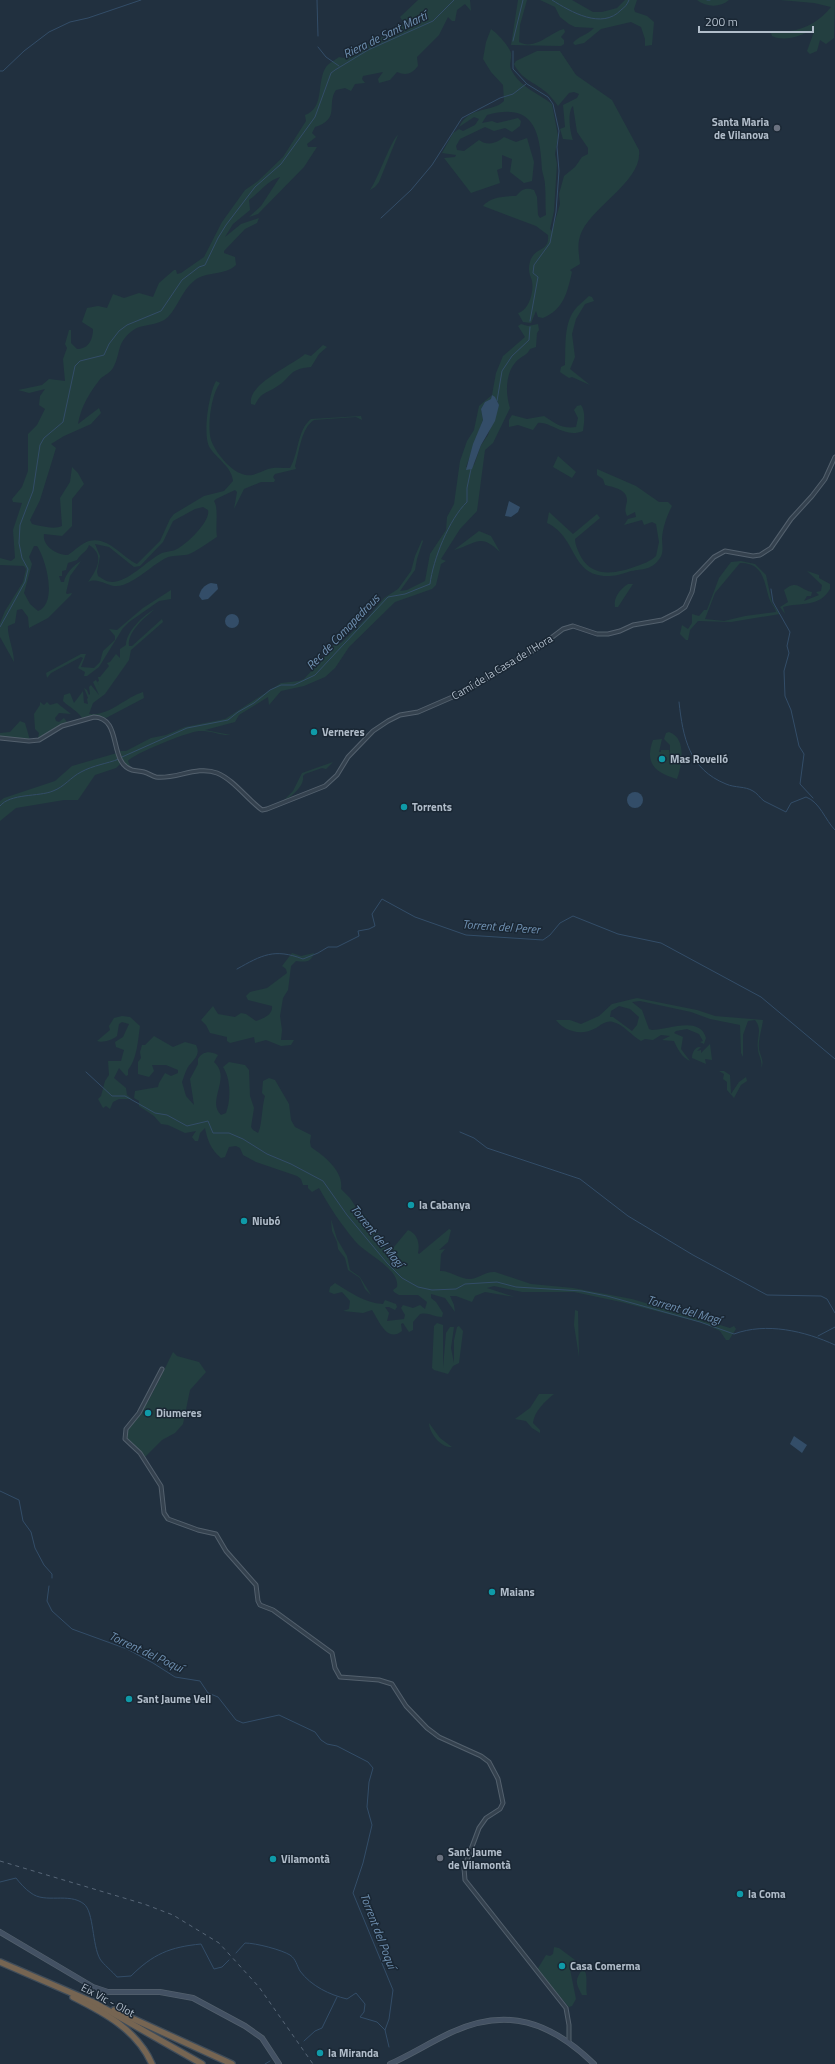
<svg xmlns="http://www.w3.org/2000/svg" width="835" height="2064" font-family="'Titillium Web',sans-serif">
<rect width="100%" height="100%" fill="#21303f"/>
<!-- green -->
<g fill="#233f40" fill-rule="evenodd">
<path d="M 418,0 L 470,0 L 471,11 L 465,4 L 457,10 L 455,21 L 452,21 L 448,17 L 439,35 L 417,57 L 418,66 C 412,74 406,76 397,72 L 390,80 L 379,83 L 378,79 L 383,72 L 363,76 L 362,79 L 365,83 L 355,84 L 351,91 L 345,88 L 336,90 C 326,104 341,119 315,127 L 312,133 L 316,137 L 307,144 L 308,147 L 317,147 L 304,167 L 258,214 L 249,217 L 261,206 L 280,177 C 267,181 260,192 249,200 L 250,210 L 233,224 L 225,237 L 241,224 L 259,218 L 257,223 L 245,229 L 224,251 L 224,253 L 235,257 L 236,265 C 224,276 207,271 195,280 C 182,290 179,305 168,317 C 157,327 142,323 132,331 C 116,343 121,354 113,368 C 110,373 105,375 101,378 C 90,392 81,406 78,424 L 99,408 L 101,413 L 91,424 L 64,436 L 51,444 L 56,448 L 40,500 L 30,520 L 32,524 C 41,526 54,530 62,526 L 60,498 L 70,482 L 72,467 L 78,473 L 84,484 L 72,499 L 72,526 L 62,536 L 44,534 C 42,546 57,555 68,555 C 74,551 82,543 89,541 C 108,536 122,557 137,564 L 160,541 L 170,519 L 174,514 L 204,496 L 224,491 L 233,481 C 232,467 217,459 210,448 C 202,436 209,393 216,381 L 220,383 C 211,395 207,426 211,440 C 215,452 230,470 242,474 C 252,478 259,472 268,469 C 274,467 283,468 290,468 C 299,453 297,430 311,419 L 361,416 L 362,420 L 356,417 L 314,420 C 301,428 299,453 295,466 L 296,469 L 275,474 L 273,477 L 275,480 L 274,482 L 261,482 L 244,489 L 234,509 L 237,492 L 235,490 L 216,499 L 214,501 C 219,509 215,526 217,537 C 210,541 192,555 185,555 C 177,556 171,555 164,559 C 150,567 139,579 123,585 C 109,590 100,576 88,582 C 96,571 106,555 89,545 C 87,552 81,553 77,560 L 68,563 L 66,570 L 62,571 L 62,576 L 59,576 L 61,582 L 64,582 C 65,574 74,565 81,561 L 70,576 L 66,593 L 67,594 L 72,593 L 71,595 L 48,618 L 29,628 L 28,617 L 22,609 L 17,610 L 15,623 L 8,626 C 7,635 14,650 14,662 L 0,637 L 0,623 L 5,611 L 23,582 L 26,569 L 24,566 L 0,565 L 0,558 L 11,561 L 15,558 L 13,530 L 22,503 L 13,502 L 12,499 L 22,487 L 28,471 L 28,434 L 37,425 L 45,409 L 39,405 L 40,396 L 45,389 L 29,393 L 18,390 L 42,385 L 49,379 L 65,381 L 63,359 L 67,348 L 65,344 L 69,330 L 71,330 L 71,343 L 77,349 C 89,349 93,339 93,329 L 82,322 L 87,308 L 98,306 L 107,308 L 113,294 L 124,298 L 139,293 L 153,297 L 159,283 L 174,270 L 176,270 L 177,274 L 181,273 L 204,257 L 222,222 L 245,190 L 258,181 L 283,157 L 306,121 L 305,115 C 325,108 316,83 326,67 C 329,63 335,60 339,57 L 344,58 L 363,46 L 391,33 L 404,23 L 400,17 ZM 203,507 L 208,510 C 211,521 187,544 177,549 C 172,552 165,551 160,554 C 147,561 128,582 112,582 C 107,582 103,579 98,576 L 97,572 L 100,556 L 95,544 L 109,547 L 134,567 L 140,566 L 163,542 L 173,521 L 195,509 ZM 34,546 L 37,546 C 46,559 58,603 38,611 L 30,604 L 24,593 L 32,564 L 29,557 Z"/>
<path d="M 518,0 L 527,0 L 520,25 L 519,42 C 536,51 550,32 564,29 L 565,32 L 561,37 L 564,40 L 564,44 L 561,46 L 511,45 Z"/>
<path d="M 540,0 L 572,0 L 593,12 L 602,12 L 617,8 L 625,0 L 637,0 L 634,9 L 635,12 L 647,16 L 654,22 L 652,45 L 645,46 L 645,39 L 641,27 L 631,22 L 601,29 L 584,43 L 575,45 L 573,43 C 578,36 588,35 594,28 L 575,27 L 569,24 L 560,17 L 555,7 Z"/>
<path d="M 697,0 L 729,0 C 720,8 706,7 697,0 Z"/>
<path d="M 780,0 L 835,0 L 834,38 L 826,44 L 820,40 L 817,51 L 810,54 L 807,51 L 814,32 L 813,30 C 800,36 785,42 772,36 L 771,33 C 776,30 784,32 790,31 C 806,29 821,20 831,7 L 814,3 Z"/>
<path d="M 491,29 C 497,33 509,46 511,53 C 512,59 508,65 512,71 C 520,87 538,93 552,104 L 558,136 L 555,154 L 557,164 L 554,211 L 550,229 L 552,231 L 560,204 L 559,194 L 564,176 L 575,167 L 582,157 L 588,154 L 588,148 L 577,132 L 573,106 C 567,112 570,132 573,140 L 563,139 L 560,129 L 565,127 L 563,105 L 577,98 L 579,94 L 574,92 L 569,93 L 558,106 C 554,101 551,96 546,92 C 534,82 521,79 514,64 L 516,61 L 537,51 L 560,51 L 576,75 L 612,100 L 639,150 C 643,182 589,207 580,236 C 577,246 579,254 580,264 L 570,270 L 572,272 C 567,293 564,309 543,318 L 538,317 L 536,311 L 531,323 L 523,322 L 518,313 C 529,310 534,292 532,281 C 531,277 529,274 529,269 C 530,244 550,255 548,235 L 536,226 L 483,206 C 490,197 505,196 516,196 C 522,189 526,187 534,190 L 537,197 L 538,215 L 540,218 L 546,215 C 545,205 546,195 545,185 C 545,180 543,175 542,170 C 540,131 534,102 487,115 L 482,123 L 492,121 L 497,123 L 518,118 L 521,121 L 520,126 L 512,132 L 505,128 L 494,131 L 485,127 L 460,139 L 456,146 L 457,150 L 464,151 L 479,140 C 487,146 496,144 504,137 L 516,142 L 527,138 L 534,162 L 532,181 L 524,183 L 510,172 L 512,159 L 502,155 L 502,168 L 497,170 L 500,183 L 471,193 L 444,158 L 455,157 L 456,155 L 442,153 L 453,133 L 459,129 L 463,131 L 475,125 L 479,119 L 474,117 L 459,127 C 470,105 492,113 504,101 L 503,85 L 491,72 L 483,59 L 486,42 Z"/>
<path d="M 398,135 L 379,182 L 375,187 L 370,190 C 378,179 391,140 398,135 Z"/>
<path d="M 589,296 L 592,297 L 594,301 L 585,304 L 576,319 L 572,334 L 575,357 L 570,369 L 590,385 L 572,377 L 569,378 L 560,372 L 561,367 L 565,365 C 566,346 563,322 577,307 C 581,303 585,300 589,296 Z"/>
<path d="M 521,324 L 528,326 L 538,324 L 539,330 L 537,333 L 536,347 L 530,349 C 527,355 524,355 519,359 C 505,370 505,393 510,408 L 493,443 L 485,450 L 477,511 L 460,529 L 441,559 L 446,561 L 441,564 L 436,585 L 432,589 L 395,602 L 349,647 L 335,668 L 325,677 L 304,686 L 281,691 L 269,705 L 268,697 L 239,715 L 235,722 L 205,730 L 231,735 C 221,736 210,730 200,731 C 189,731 133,754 128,761 L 131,768 L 149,772 C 135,771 122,767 120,751 L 126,751 L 151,738 L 166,735 L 185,727 L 225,719 L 281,683 L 299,681 L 304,679 L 325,656 L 328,650 L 334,645 L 341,643 L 368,617 L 384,598 L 398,589 L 411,571 L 415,556 L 422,540 L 423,541 L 417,559 L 415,570 L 400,591 L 407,590 L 425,581 L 430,554 L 446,530 L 447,517 L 454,504 L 460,461 L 467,441 L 474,430 L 479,406 L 492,395 L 496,373 L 503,356 L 525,337 L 518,326 ZM 492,395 L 498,402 L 488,435 L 481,445 L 474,465 L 466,467 L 483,420 L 481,409 L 485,402 L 491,399 Z"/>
<path d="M 323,345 L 327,347 L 319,354 L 311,367 C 287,369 292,378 276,387 C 266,394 262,391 255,405 L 251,404 C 247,384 293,365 305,354 L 311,356 Z"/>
<path d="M 581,405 C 586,412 584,423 583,431 C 565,439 550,421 538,423 L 533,430 L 518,425 L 509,427 L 509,420 L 512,415 L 527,419 L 544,416 C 555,423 561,429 576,427 L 578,418 L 574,410 L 577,406 Z"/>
<polygon points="558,456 576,472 572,478 553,467"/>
<path d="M 597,469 L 636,486 L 659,502 L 668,502 L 672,506 C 667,515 663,527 662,538 C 662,545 664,552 660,558 C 652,570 643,569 631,571 C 624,573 617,576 610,576 C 570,578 578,537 547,523 L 549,512 L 573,534 L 597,514 L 600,518 L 575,539 C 575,545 578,551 581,557 C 593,578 616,574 637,566 C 643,564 651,561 656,556 L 659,542 L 656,524 L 652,522 L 644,525 L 642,520 L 624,525 L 628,519 L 636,517 L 635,512 L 627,516 C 624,510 626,507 627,501 C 628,489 612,487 605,485 L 603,479 L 597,475 Z"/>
<path d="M 479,531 L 491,536 L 500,552 C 480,533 478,543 454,550 Z"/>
<path d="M 741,561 L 755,564 L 766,575 L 772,603 L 780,614 L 731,622 L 698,621 L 690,630 L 688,640 L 686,640 L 680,634 L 682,625 L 688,629 L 692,623 L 692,614 L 699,616 L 704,610 L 707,610 L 719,578 L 731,562 ZM 740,563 C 764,563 764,582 769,598 C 771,604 775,607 776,612 L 745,616 L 724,621 L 705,619 L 715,593 Z"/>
<path d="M 807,571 L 819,575 L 819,578 L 830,584 L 830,589 C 819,608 801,602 783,607 L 785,614 L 780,607 L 788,602 L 784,590 C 798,579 798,589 812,592 L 811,596 L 807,596 L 804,601 L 819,595 L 816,592 L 821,591 L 822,585 Z"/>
<path d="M 628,584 L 633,584 L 618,607 L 615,607 C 613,598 620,589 628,584 Z"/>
<polygon points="171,590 171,599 159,601 129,622 123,628 99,667 87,676 84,676 85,672 78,668 83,658 81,657 51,673 47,678 46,673 81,654 86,654 81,667 94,668 100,662 103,651 115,640 115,636 109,629 117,630 143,608"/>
<path d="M 155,609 C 145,617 127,632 129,646 L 132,646 L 162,619 L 163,622 L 131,650 L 129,660 L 105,694 L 93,703 L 89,714 C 110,716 124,698 143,692 L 144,698 L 106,718 L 100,716 L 82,718 C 77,710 70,708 63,701 L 64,695 L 70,693 L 74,703 L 83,691 L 84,703 L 88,704 L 87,699 L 88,698 L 84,688 L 87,690 L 89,695 L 90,694 L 89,687 L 91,685 L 99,695 L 93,682 L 96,680 L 100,687 L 97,682 L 99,681 L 98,677 L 100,677 L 109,666 L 107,663 L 110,662 L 116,654 L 120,658 L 120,649 L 126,645 C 126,632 143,615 155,609 Z"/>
<polygon points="40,702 44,705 47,702 50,705 57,703 71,714 59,713 55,718 56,721 59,722 64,718 67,722 38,738 39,733 35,729 34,714 40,705"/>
<polygon points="20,721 25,723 30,740 0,737 0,733 10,732"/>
<path d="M 669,732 C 687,738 682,765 677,779 C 656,773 644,764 653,740 L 662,739 L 659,752 L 661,752 L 661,750 L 669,750 L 670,755 L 670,745 L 664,739 L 666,733 Z"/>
<polygon points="117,753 121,763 116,768 95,775 78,800 64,800 16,808 0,821 0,801 4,798 55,781 72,766"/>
<path d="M 333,762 L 326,769 L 322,768 L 305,774 L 303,776 C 305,786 290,798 282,802 L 293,791 L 302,773 Z"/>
<path d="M 292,953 L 301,956 L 314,953 C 311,963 305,962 296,961 L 291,966 L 288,990 L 283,998 L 280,1016 L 282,1030 L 281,1040 L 294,1040 L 291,1045 L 281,1046 L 266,1040 L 255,1043 L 254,1037 L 230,1043 L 227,1041 L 227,1037 L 210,1033 L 206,1025 L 201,1020 L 213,1006 L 218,1014 L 235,1017 L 241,1013 L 246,1014 L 256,1021 C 264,1018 273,1015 272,1006 L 248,1000 L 246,996 L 250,992 L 267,988 L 287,973 L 286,969 L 282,966 Z"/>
<path d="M 637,998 L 697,1010 L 715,1016 L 763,1020 C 762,1029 758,1039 759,1049 C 760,1056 765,1061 761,1068 C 763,1061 758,1055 758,1049 C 756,1038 763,1030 755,1020 L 748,1021 L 743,1035 L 743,1057 L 741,1053 L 740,1025 L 710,1019 L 691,1012 L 640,1001 L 632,1002 L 642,1010 L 649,1029 L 652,1030 C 667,1030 700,1015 706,1038 L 704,1044 L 700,1042 L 703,1041 L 699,1034 L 687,1029 L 676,1031 L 674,1033 L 683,1037 L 681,1049 L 690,1061 C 682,1058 677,1048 674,1041 L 662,1040 L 670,1036 L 661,1035 L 653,1040 L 645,1039 L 641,1041 C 632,1036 623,1024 613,1022 C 606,1020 601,1025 596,1028 C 582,1036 565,1032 556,1020 L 570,1020 L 581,1024 L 599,1016 L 612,1004 ZM 619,1006 L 630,1009 L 639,1017 L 637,1025 L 632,1031 L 613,1017 L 610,1017 L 611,1011 Z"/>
<path d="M 122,1016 L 130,1017 L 140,1026 C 138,1040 137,1059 128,1070 L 128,1075 L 126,1076 L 119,1068 L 114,1078 L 126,1088 L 127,1095 L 132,1099 L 119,1099 L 113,1102 L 110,1109 L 106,1106 L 103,1108 L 98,1099 L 101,1096 L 105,1081 L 109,1075 L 108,1061 L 121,1061 L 124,1050 L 116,1047 L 115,1042 L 123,1037 L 129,1024 L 122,1022 L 119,1024 L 117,1036 C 112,1040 103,1043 97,1041 L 110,1030 L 109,1026 L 114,1018 Z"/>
<path d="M 154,1036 L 173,1047 L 185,1042 L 196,1045 C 201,1055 194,1059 188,1067 C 185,1072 184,1077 182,1082 L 186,1096 L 194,1105 L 190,1079 L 198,1064 L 198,1059 C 203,1051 210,1051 218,1055 L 214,1062 C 232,1078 206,1101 221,1115 L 226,1113 C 231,1100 231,1079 223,1067 L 229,1062 L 245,1065 L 249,1070 L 250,1096 L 254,1108 L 251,1127 L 253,1130 L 258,1133 C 262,1127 262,1105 265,1096 L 262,1093 L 263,1081 L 269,1078 L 275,1080 L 289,1104 L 291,1120 L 295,1127 L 311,1135 L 310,1142 L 311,1147 C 324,1156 344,1171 341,1189 L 350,1198 L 359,1212 L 366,1216 L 370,1226 C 382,1232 381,1244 389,1253 L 408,1230 C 418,1234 420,1244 418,1253 L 419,1254 L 449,1229 L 451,1230 L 448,1242 L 439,1250 L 445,1249 L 441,1254 L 440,1271 C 449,1270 461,1280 471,1279 C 479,1278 486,1271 495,1272 L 531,1284 L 573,1288 L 632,1299 L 730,1328 L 734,1326 L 736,1329 L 729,1340 L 726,1340 L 720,1331 L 703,1323 L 621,1302 L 574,1292 L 522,1292 L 494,1286 L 487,1288 L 515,1297 L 485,1292 L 475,1296 L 472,1302 L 456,1296 L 450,1296 L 454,1305 L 455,1312 L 445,1298 L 431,1294 L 431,1298 L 436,1302 L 443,1313 L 442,1317 C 433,1317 429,1312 420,1314 L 413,1322 L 413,1330 L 409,1332 L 403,1323 L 401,1324 L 402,1331 C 387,1343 379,1321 372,1310 L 363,1313 L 343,1311 L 349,1309 L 350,1301 L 342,1292 L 334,1294 L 329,1292 L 330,1287 L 335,1283 C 350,1292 364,1303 383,1304 L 385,1300 L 396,1304 L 397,1307 L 395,1310 L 389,1307 L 385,1307 L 389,1313 L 387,1321 L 404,1319 L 405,1315 L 401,1308 L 403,1305 L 413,1308 L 420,1305 L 425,1309 L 427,1302 L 418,1295 L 399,1295 L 394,1292 L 393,1290 L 397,1287 C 400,1268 365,1254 355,1241 C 341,1224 330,1208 319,1188 L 312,1192 L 308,1188 L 308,1185 L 303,1185 L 301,1179 L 297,1176 L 256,1162 L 243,1155 L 240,1148 L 236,1146 L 229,1147 L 225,1157 L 221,1158 C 211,1150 207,1139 205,1128 L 200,1133 L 198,1141 L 195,1141 L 192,1137 L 196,1131 L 185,1133 L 168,1125 L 161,1124 L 154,1116 L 139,1106 L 139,1101 L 134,1098 L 135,1091 L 158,1087 L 159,1083 L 165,1073 L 171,1076 L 178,1073 L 178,1070 L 166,1065 L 152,1065 L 154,1071 L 149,1077 L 138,1074 L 138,1062 L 141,1058 L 140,1052 L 142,1045 L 145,1045 Z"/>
<path d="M 710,1044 L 712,1060 L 705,1059 L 706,1064 L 692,1058 C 692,1054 694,1046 701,1047 L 697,1051 L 701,1050 L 701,1053 Z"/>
<polygon points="719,1071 724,1071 730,1075 731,1094 739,1082 746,1077 747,1081 741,1085 734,1098 727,1090 727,1082 723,1079 724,1074"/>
<polygon points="331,1219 337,1239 347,1256 350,1270 360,1277 371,1295 365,1289 360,1278 348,1270 345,1258 338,1249 337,1242 332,1231"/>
<polygon points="575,1310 578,1311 579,1357 574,1325"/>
<polygon points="437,1323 443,1325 443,1368 446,1333 450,1327 454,1327 451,1348 454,1363 454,1340 457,1327 459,1326 463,1331 459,1363 453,1366 448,1374 434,1370 432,1368 434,1326"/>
<path d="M 173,1352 L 177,1356 L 199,1362 L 206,1372 L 190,1390 L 183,1424 L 175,1433 L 162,1440 L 145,1457 C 141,1450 128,1445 126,1438 C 125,1429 133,1423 138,1417 C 150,1401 164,1370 173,1352 Z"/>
<path d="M 539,1394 L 554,1394 C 545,1401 534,1412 533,1423 L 540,1430 L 540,1433 L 532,1428 L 526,1421 L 515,1419 L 530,1408 Z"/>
<path d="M 429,1423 L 440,1438 L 452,1447 C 441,1448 429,1433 429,1423 Z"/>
<polygon points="554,1947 559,1948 575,1960 570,1969 576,1999 572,2006 569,2007 537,1970 546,1955 550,1956 553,1954"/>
<path d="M 583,1968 C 589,1974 585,1987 587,1995 L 582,1995 C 575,1981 575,1981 583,1968 Z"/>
</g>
<!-- water -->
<g fill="#334d68">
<polygon points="492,395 495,397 499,405 495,421 481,445 472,469 466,470 473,444 483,420 481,409 485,402 491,399"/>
<polygon points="509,501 520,507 518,512 511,517 505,516"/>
<path d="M 211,583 L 217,584 L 218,589 L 208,599 L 202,600 L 199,596 C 201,589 204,585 211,583 Z"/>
<circle cx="232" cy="621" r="7"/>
<circle cx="635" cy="800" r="8"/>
<polygon points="794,1436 807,1445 802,1453 790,1444"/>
</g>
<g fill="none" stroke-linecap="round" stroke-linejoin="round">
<!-- stream -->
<g stroke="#334d68" stroke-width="1">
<polyline points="317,0 318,36"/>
<path d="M 552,0 C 571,12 602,30 621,10 C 625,7 627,5 629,0"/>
<polyline points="707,0 710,0"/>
<polyline points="513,41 523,0"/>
<polyline points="318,47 326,57 339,66"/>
<polyline points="513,51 513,69 527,84 548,97 553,104 559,131 557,147 559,171 556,212 550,243 534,265 533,273 538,277 530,321"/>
<polyline points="0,71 3,71 24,51 49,32 70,22 88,18 141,0"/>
<polyline points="381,218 411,190 432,165 462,118 500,98 513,94 526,84"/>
<polyline points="497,401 502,371 512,356 529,340 530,327"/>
<polyline points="771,589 773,602 790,632 787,646 789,653 784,671 785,696 791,710 799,746 804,754 800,784 813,798"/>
<polyline points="0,627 25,582 28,569 22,558 19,543 20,525 33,491 40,445 44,438 63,422 75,366 80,361 104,355 109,344 119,331 127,325 161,311 182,280 199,267 205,265 218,238 226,225 255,187 281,164 315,117 331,73 335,70 368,50 433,21 454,0"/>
<path d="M 679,702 C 683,738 689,769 726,784 C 735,788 745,786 753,791 C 757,793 760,798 764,801 C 771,805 779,808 786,812 L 791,803 L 806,797 C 820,802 825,820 835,830"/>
<path d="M 122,757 L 187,728 L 228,720 L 238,712 L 254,703 L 270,690 L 281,685 L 294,685 L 315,675 L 388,597 L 405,594 L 430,584 C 433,560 449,519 467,502 L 467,488 L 471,469"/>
<path d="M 0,806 C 10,793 39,797 53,791 C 64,787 71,777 81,772 C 94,765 106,764 119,759"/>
<path d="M 237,969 C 262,955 274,948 303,959 L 318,953 L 328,947 L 337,947 L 359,936 L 358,931 L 369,929 L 375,926 L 372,914 L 382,899 L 415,917 L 466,935 L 543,940 L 550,935 L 560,923 L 573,916 L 618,934 L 661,943 L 761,997 L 835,1059"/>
<path d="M 86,1072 L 112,1096 L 125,1096 L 155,1113 L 167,1115 L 187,1126 L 208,1121 L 213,1133 L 229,1133 L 243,1139 L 267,1154 L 291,1164 L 323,1181 L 347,1215 L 387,1263 L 402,1278 L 418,1287 L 432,1290 L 456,1289 L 465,1284 L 497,1282 L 516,1287 L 582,1291 L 607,1296 L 700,1322 L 734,1334 C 766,1322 805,1331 835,1345"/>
<polyline points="460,1132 474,1138 487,1148 580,1179 628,1216 693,1255 767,1295 821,1296 827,1299 835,1313"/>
<polyline points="818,1336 835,1327"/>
<polyline points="0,1491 19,1500 23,1521 31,1532 35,1548 44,1565 52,1574 52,1578"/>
<polyline points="49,1586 47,1601 52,1611 72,1629 127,1649 153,1663 175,1677 200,1681 208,1693 218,1697 236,1720 243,1723 279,1715 315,1732 321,1740 327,1744 337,1746 368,1762 373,1768 369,1782 367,1807 372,1825 363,1863 353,1893 393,1990 389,2019 385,2030 389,2047"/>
<path d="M 0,1882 L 16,1878 C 20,1883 25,1889 31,1893 C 45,1904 69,1892 84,1904 C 94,1912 92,1945 100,1959 C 103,1964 113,1972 117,1977 L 131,1976 C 153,1954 170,1947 201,1944 L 214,1969 L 222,1967 L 229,1960"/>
<path d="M 236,1953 L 245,1943 C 256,1943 282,1950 290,1955 C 296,1959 297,1966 300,1971 C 311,1986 330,1995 347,1999 L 356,1993 L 365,2004 L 364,2012 L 360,2017 L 377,2022 L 385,2030"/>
<polyline points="304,2041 315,2031 322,2028 337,1997"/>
<polyline points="265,2064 270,2061"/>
</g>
<!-- street casing -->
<g stroke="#53606d" stroke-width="5">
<g id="street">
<path d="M 0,738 L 29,741 L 39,740 L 62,726 L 94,717 C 123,718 108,763 132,770 C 136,771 140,771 144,772 C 148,773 152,776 156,777 C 175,780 197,765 217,773 C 234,780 247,799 262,810 L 267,809 L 325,786 L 337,775 L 348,757 L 373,731 L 388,721 L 400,715 L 418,712 L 464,692 L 539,647 L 563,629 L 573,626 L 597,634 L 608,634 L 620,631 L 633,625 L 662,620 L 678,612 L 685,607 L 692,592 L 695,577 L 714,557 L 725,551 L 753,556 L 760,555 L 771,548 L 791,519 L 812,496 L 825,479 L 835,457"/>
<polyline points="162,1369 139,1413 126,1429 125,1439 140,1453 161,1486 164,1513 168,1519 198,1530 216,1534 226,1551 256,1585 258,1601 260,1605 273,1610 332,1653 335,1668 340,1677 379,1680 392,1684 406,1706 427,1728 439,1737 481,1756 489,1762 498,1779 503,1803 500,1809 486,1818 479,1828 464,1868 465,1880 566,2008 569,2025 569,2041"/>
</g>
</g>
<!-- secondary casing -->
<g stroke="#53606d" stroke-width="6">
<g id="secondary">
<polyline points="0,1932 93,1987 108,1992 160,1992 193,1998 245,2026 262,2038 279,2064"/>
<path d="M 390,2064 C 410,2055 429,2043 450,2033 C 507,2006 551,2022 594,2064"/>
</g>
</g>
<!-- highway casing -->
<g stroke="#404d5a" stroke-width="8">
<g id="highway">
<polyline points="0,1962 95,2003 202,2064"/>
<path d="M 73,1997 C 105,2013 137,2030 152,2064"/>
<polyline points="114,2010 232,2064"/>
</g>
</g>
<!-- street -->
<use href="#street" stroke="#35424f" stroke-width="3"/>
<!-- secondary -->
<use href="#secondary" stroke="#435163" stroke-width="4.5"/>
<!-- highway -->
<use href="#highway" stroke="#766552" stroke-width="5.5"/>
<!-- rail -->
<polyline stroke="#576677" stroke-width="1" stroke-dasharray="4 4" stroke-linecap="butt" points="0,1861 144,1904 173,1915 219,1943 259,1987 313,2064"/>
</g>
<!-- markers -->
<g fill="#6b7280" stroke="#1a2734" stroke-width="1.5">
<circle cx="777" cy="128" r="4"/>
<circle cx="440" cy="1858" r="4"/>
</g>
<g fill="#0f9aa8" stroke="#1a2734" stroke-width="1.5">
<circle cx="314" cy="732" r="4"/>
<circle cx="662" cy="759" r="4"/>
<circle cx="404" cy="807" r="4"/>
<circle cx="411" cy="1205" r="4"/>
<circle cx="244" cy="1221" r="4"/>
<circle cx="148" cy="1413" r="4"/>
<circle cx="492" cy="1592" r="4"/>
<circle cx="129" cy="1699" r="4"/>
<circle cx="273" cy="1859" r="4"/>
<circle cx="740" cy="1894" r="4"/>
<circle cx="562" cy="1966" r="4"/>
<circle cx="320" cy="2053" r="4"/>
</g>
<g text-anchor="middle" stroke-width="3" stroke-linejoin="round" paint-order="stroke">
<!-- poi labels -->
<g font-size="11" font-weight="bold" fill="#b1bdca" stroke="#1a2734" text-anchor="start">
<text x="769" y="126" text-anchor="end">Santa Maria<tspan x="769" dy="13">de Vilanova</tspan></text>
<text x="322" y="736">Verneres</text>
<text x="670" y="763">Mas Rovelló</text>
<text x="412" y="811">Torrents</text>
<text x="419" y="1209">la Cabanya</text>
<text x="252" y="1225">Niubó</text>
<text x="156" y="1417">Diumeres</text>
<text x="500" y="1596">Maians</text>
<text x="137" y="1703">Sant Jaume Vell</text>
<text x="448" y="1856">Sant Jaume<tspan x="448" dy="13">de Vilamontà</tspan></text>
<text x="281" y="1863">Vilamontà</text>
<text x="748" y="1898">la Coma</text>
<text x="570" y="1970">Casa Comerma</text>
<text x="328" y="2057">la Miranda</text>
</g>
<!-- street labels -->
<g font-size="11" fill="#b1bdca" stroke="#1a2734">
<text transform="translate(502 667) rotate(-31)" y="4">Camí de la Casa de l'Hora</text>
<text transform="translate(108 2000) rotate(28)" y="4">Eix Vic - Olot</text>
</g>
<!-- water labels -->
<g font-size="12" font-style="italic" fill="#6f90b1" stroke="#1a2734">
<text transform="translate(385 35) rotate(-26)" y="4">Riera de Sant Martí</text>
<text transform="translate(343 632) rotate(-46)" y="4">Rec de Comapedrous</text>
<text transform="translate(501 927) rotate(4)" y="4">Torrent del Perer</text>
<text transform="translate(377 1236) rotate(51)" y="4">Torrent del Magí</text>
<text transform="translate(684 1310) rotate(16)" y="4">Torrent del Magí</text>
<text transform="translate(146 1652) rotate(25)" y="4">Torrent del Poquí</text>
<text transform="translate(378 1931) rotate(69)" y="4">Torrent del Poquí</text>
</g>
</g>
<!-- scale -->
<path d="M699 26v6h114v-6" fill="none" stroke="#b1bdca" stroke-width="2"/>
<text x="705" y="26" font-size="12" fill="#b1bdca" stroke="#1a2734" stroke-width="3" paint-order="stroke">200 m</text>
</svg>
